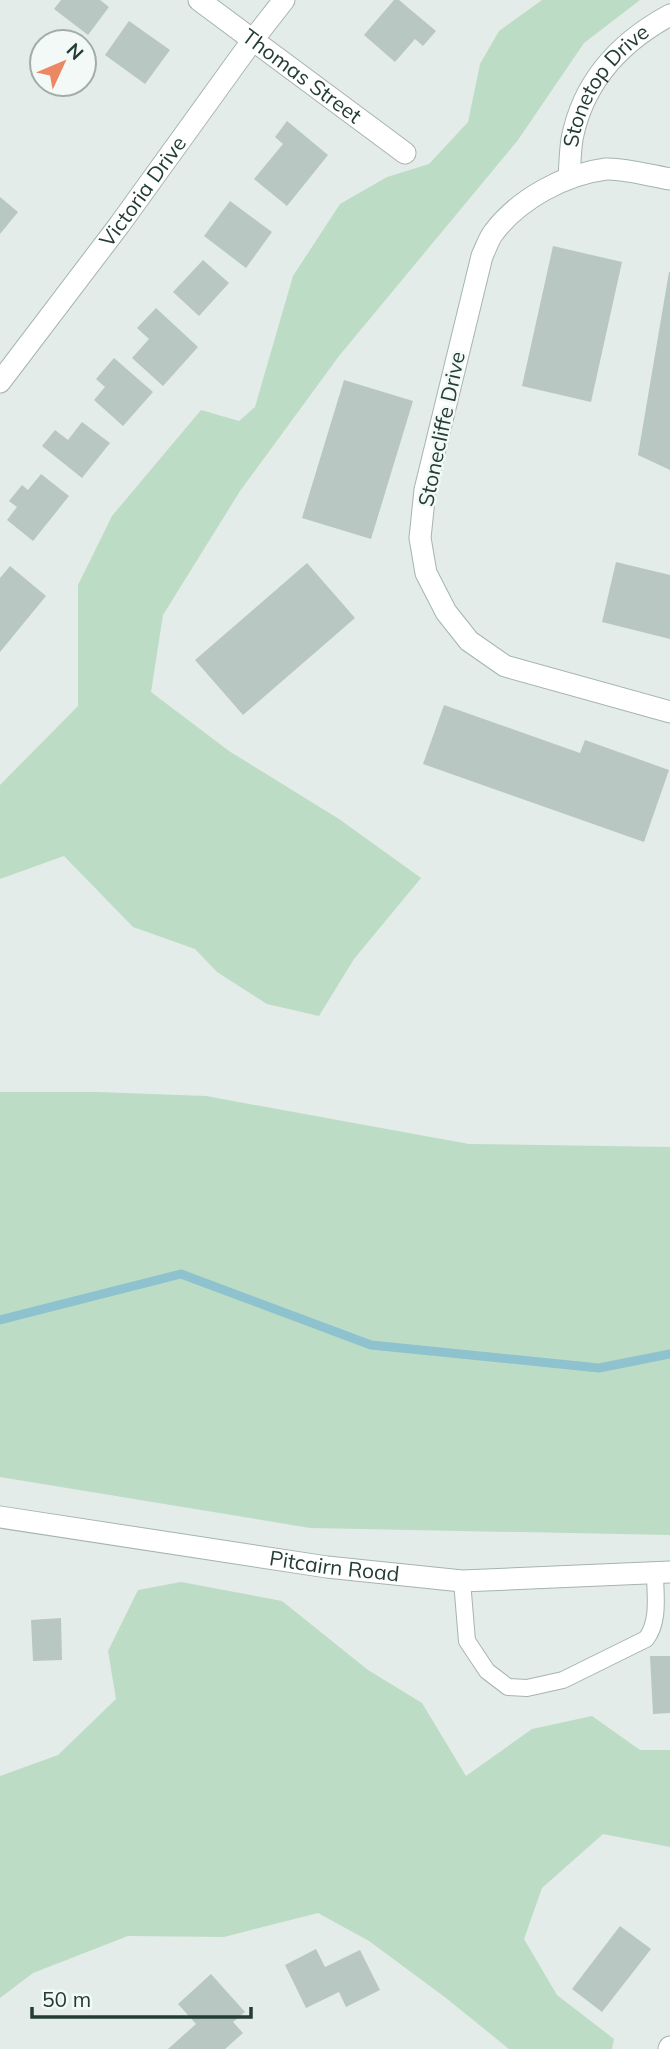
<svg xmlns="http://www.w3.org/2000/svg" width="670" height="2049" font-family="Mulish,sans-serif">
<rect width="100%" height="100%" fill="#e3ece8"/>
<!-- green -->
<g fill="#bddcc6">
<polygon points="542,0 640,0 584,43 518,140 339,356 240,491 163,615 151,692 229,751 339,819 421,878 354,959 319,1016 267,1004 217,972 195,949 133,927 64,856 0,879 0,785 78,706 78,585 112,516 201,410 239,421 255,407 293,276 340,204 387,177 429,164 468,122 480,64 499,31"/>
<polygon points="0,1092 97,1092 206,1096 469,1144 670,1147 670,1535 310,1528 0,1477"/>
<polygon points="181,1582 282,1601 368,1670 422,1703 466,1776 532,1729 592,1716 640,1750 670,1750 670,1847 603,1834 542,1888 524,1939 557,1995 614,2039 612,2049 509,2049 446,1998 369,1941 318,1913 224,1937 128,1936 33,1973 0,1998 0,1776 58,1755 116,1699 108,1651 138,1590"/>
</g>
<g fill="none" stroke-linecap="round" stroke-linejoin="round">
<!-- stream -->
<polyline stroke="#8ec2ce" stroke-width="9" points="0,1320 181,1274 371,1345 599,1368 670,1354"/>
</g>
<!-- building -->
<g fill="#b8c7c1">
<polygon points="61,0 100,0 109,7 88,35 54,9"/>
<polygon points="394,0 399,0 436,31 423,46 415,39 395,62 364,35"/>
<polygon points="129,21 170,50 145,84 105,55"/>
<polygon points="287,121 328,155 287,206 254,179 283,144 275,137"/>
<polygon points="0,197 18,212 0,234"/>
<polygon points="230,201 272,232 246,268 204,236"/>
<polygon points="553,246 622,262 591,402 522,386"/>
<polygon points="203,260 229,283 199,316 173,292"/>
<polygon points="669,272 670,272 670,470 638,455"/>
<polygon points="156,308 198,347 163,386 132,358 149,339 137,328"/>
<polygon points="114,358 153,392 123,426 94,400 105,387 96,379"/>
<polygon points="344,380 413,401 371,539 302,518"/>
<polygon points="82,422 110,443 82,478 42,446 55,430 68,440"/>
<polygon points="41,474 69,496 33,541 7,520 17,507 9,501 22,485 28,490"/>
<polygon points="616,562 670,575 670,639 602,622"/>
<polygon points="307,563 355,618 243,715 195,660"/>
<polygon points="10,566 46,596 0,652 0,578"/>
<polygon points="444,705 580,753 585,740 669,770 644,842 423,764"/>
<polygon points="61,1618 62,1660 33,1661 31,1620"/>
<polygon points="650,1656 670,1656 670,1713 653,1714"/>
<polygon points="620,1926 651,1949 602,2012 572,1989"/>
<polygon points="316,1949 325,1967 360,1950 380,1990 346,2007 339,1992 306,2008 285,1965"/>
<polygon points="211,1974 245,2012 233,2022 243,2033 225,2049 168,2049 196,2024 178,2004"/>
</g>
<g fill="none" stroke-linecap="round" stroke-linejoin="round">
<!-- service casing -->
<g stroke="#a6b4af" stroke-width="18">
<path id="service" d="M 462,1581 L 467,1641 L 487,1671 L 508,1687 L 527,1688 L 563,1680 L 646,1639 C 660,1621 655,1594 655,1573"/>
</g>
<!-- minor casing -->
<g stroke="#a6b4af" stroke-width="23">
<g id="minor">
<path id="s1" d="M 199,0 L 405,153"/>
<path id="s2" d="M 569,177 C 570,165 570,152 572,139 C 583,82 620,42 670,15"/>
<path d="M 670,179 C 653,176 622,168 606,169 C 565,174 519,199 494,232 C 489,238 486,248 482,256 L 425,490 L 420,538 L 426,573 L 446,612 L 469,641 L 505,666 L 670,712"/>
<path id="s3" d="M 0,382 L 120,224 L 252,41 L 284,0"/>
</g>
</g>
<!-- tertiary casing -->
<g stroke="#a6b4af" stroke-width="23">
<g id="tertiary">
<path id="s4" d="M 0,1517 L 327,1567 L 462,1581 L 670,1572"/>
<polyline points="669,2049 670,2047"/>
</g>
</g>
<!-- service -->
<use href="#service" stroke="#fff" stroke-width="16"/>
<!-- minor -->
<use href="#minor" stroke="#fff" stroke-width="21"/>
<!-- tertiary -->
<use href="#tertiary" stroke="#fff" stroke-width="21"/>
</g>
<g text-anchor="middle" stroke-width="5" stroke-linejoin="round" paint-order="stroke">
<!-- street labels -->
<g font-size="21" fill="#233c36" stroke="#f3f9f6">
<text dy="7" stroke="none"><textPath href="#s1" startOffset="128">Thomas Street</textPath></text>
<text dy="7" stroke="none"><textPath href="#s2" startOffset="102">Stonetop Drive</textPath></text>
<text dy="7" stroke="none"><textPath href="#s3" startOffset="238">Victoria Drive</textPath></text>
<text transform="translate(442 429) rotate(-78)" y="7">Stonecliffe Drive</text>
<text dy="7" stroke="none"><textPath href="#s4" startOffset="338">Pitcairn Road</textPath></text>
</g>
</g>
<!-- north arrow -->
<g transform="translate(63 63) rotate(46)"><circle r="33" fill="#f3f9f6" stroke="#a0ada9" stroke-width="2"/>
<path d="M0-5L12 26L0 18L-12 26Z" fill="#eb8762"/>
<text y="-10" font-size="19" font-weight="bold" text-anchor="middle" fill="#233c36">N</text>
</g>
<!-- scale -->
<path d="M32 2007v10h219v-10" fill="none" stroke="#233c36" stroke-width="3.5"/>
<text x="42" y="2007" font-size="21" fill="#233c36" stroke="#f3f9f6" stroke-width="5" paint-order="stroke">50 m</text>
</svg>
